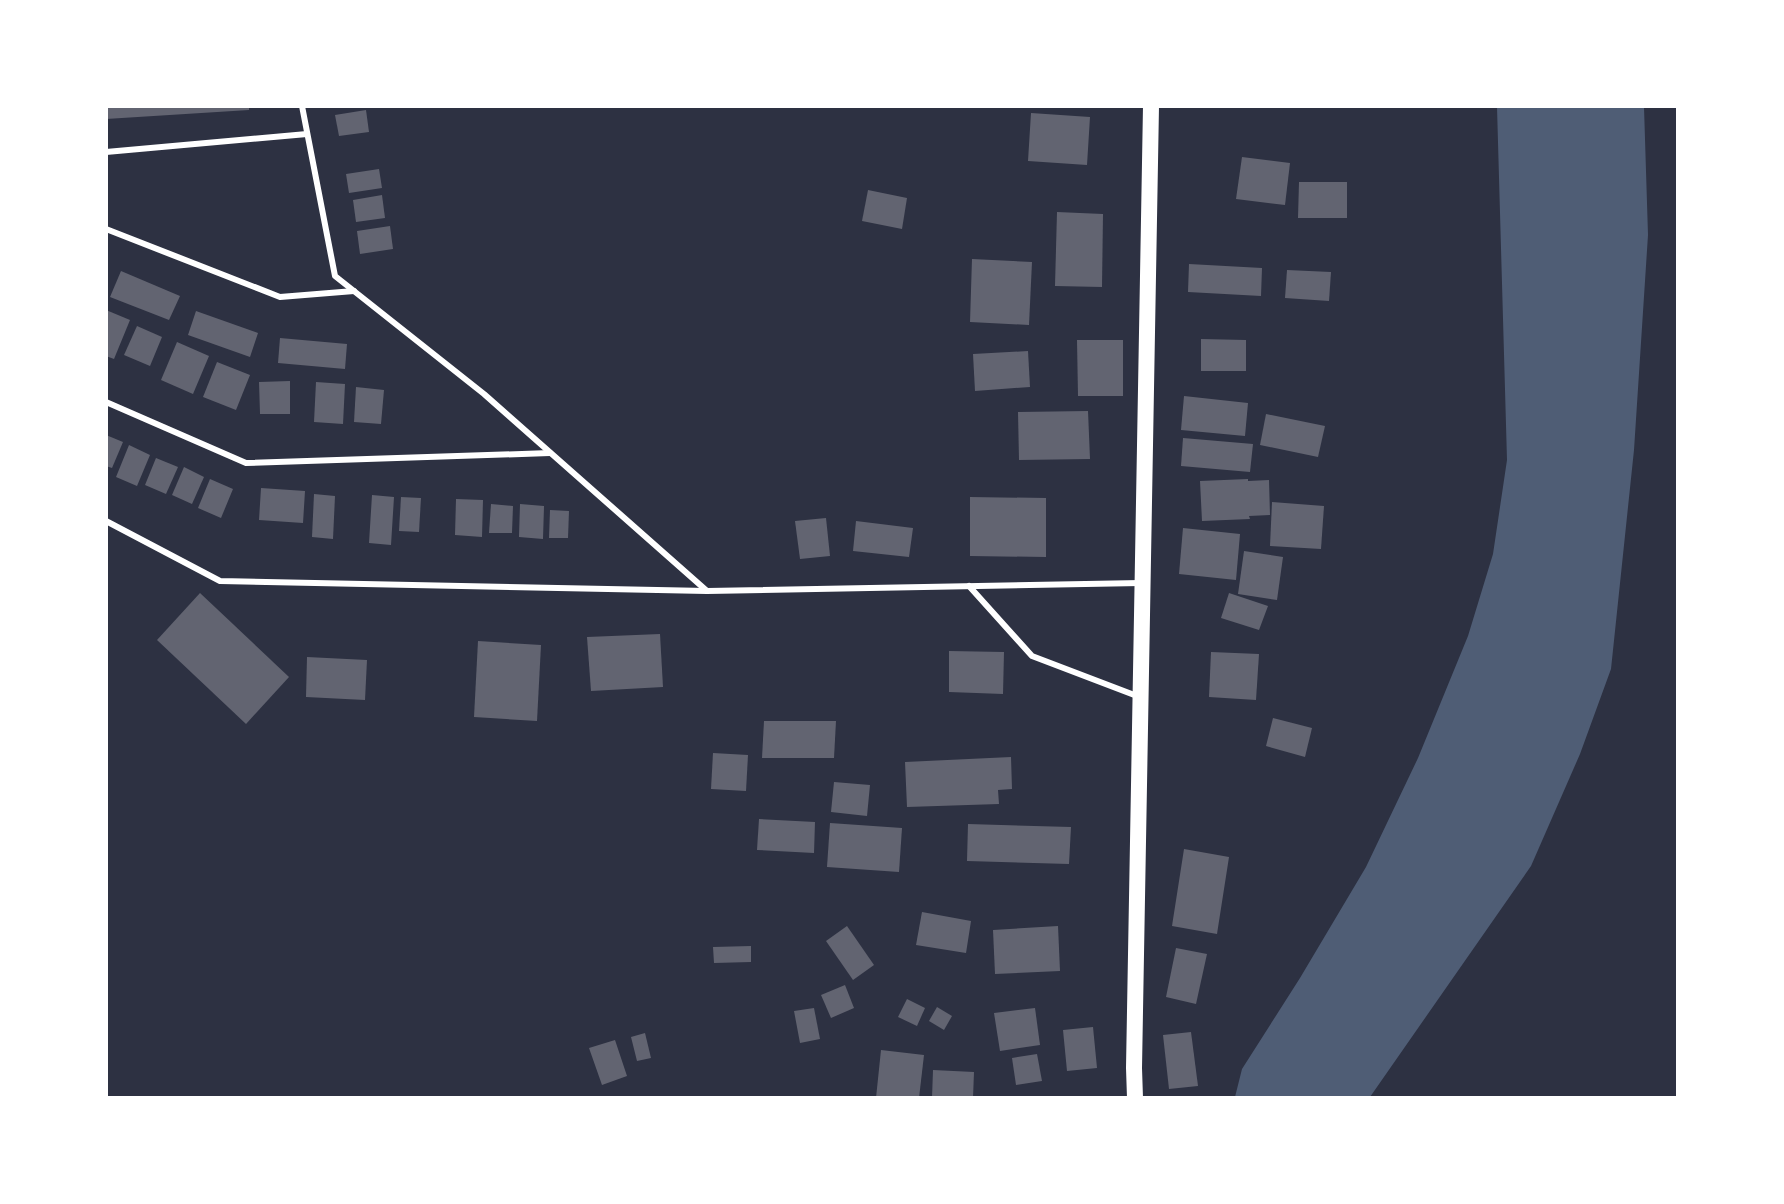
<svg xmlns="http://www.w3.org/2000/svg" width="1784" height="1204" font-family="Cabin,sans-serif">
<rect width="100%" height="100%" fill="#2d3142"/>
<!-- water -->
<polygon fill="#4f5d75" points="1497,107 1644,107 1648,235 1634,450 1611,669 1580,754 1531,866 1370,1097 1235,1097 1242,1069 1300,978 1366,867 1418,758 1468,636 1493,554 1507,460"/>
<!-- building -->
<g fill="#626471">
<polygon points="106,106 249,106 249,110 106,119"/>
<polygon points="366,110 369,132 339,136 335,115"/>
<polygon points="1031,113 1090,117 1087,165 1028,161"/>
<polygon points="1242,157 1290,163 1285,205 1236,199"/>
<polygon points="379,169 382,188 349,193 346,174"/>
<polygon points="1299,182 1347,182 1347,218 1298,218"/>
<polygon points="868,190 907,198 902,229 862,221"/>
<polygon points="382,195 385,218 356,222 353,200"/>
<polygon points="1057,212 1103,214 1102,287 1055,286"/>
<polygon points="390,226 393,249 360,254 357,231"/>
<polygon points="972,259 1032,262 1029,325 970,322"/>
<polygon points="1189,264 1262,268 1261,296 1188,292"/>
<polygon points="1287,270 1331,272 1329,301 1285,298"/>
<polygon points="121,271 180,296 169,320 110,297"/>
<polygon points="106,310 130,320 114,359 106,356"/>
<polygon points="196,311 258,333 250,357 188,335"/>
<polygon points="137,326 162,337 150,366 124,355"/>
<polygon points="280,338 347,344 345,369 278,363"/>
<polygon points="1201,339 1246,340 1246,371 1201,371"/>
<polygon points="1077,340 1123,340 1123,396 1078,396"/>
<polygon points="177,342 209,356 193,394 161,380"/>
<polygon points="1028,351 1030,387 975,391 973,354"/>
<polygon points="217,362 250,375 236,410 203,397"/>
<polygon points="290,381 290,414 260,414 259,382"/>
<polygon points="316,382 345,384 343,424 314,422"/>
<polygon points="356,387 384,390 381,424 354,422"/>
<polygon points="1184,396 1248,403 1245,436 1181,430"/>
<polygon points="1088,411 1090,459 1019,460 1018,412"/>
<polygon points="1266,414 1325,426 1318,457 1260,445"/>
<polygon points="106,435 123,442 112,468 106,466"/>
<polygon points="1183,438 1253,444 1250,472 1181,466"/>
<polygon points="129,445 150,455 137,486 116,477"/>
<polygon points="156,458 178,467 166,494 145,485"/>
<polygon points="184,467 204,477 192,504 172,495"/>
<polygon points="210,479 233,489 221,518 198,508"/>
<polygon points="1248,479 1248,481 1269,480 1270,515 1249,516 1250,519 1202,521 1200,481"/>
<polygon points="261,488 305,491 303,523 259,520"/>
<polygon points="314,494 335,496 333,539 312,537"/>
<polygon points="372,495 394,497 391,545 369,543"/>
<polygon points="401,497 421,498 419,532 399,531"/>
<polygon points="970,497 1046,498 1046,557 970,556"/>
<polygon points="456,499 483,500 482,537 455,535"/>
<polygon points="1272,502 1324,506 1321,549 1270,546"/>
<polygon points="491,504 513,506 512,533 489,533"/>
<polygon points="520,504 544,506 543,539 519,537"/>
<polygon points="550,510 569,511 568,538 549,538"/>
<polygon points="826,518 830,556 800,559 795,521"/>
<polygon points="856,521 913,528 909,557 853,551"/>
<polygon points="1183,528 1240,534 1236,580 1179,574"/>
<polygon points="1244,551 1283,557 1277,600 1238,594"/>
<polygon points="200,593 289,677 246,724 157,640"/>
<polygon points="1229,593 1268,606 1259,630 1221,618"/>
<polygon points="660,634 663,687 591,691 587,637"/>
<polygon points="478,641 541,645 537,721 474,717"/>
<polygon points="949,651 1004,652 1003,694 949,692"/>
<polygon points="1211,652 1259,654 1256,700 1209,697"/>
<polygon points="307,657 367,660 365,700 306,697"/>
<polygon points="1273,718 1312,728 1305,757 1266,746"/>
<polygon points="764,721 836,721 834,758 762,758"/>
<polygon points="713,753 748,755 746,791 711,789"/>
<polygon points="1011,757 1012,789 998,790 999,804 907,807 905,762"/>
<polygon points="834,782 870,785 867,816 831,812"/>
<polygon points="759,819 815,822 814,853 757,850"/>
<polygon points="830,823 902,828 899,872 827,867"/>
<polygon points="968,824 1071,827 1069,864 967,861"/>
<polygon points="1184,849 1229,857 1217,934 1172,926"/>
<polygon points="922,912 971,921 966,953 916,945"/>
<polygon points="847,926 874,965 853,980 826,941"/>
<polygon points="1058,926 1060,971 995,974 993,930"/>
<polygon points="751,946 751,962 714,963 713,947"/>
<polygon points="1176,948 1207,954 1196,1004 1166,997"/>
<polygon points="845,985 854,1008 831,1018 821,995"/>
<polygon points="907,999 925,1008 917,1026 898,1017"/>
<polygon points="937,1007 952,1016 944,1030 929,1021"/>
<polygon points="814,1008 820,1039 800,1043 794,1011"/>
<polygon points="1035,1008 1040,1045 1000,1051 994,1013"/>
<polygon points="1093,1027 1097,1068 1067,1071 1063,1030"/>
<polygon points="1191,1032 1198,1086 1169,1089 1163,1035"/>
<polygon points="645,1033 651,1058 637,1061 631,1037"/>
<polygon points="615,1040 627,1076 602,1085 589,1048"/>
<polygon points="881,1050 924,1055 919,1098 876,1098"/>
<polygon points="1037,1054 1042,1081 1016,1085 1012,1058"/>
<polygon points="933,1070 974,1072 973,1098 932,1098"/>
</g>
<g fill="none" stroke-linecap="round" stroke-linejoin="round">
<!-- minor -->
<g stroke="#fff" stroke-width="6">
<polyline points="302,106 335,276 484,394 707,591 1141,583"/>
<polyline points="106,152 307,134"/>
<polyline points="106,229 280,297 354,291"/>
<polyline points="106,402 246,463 550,453"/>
<polyline points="106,521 220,581 707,591"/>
<polyline points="969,586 1032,656 1137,696"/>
</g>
<!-- trunk -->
<polyline stroke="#fff" stroke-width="16" points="1135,1098 1134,1068 1151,106"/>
</g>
<!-- border -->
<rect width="1784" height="1204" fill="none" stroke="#ffffff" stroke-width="216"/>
</svg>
